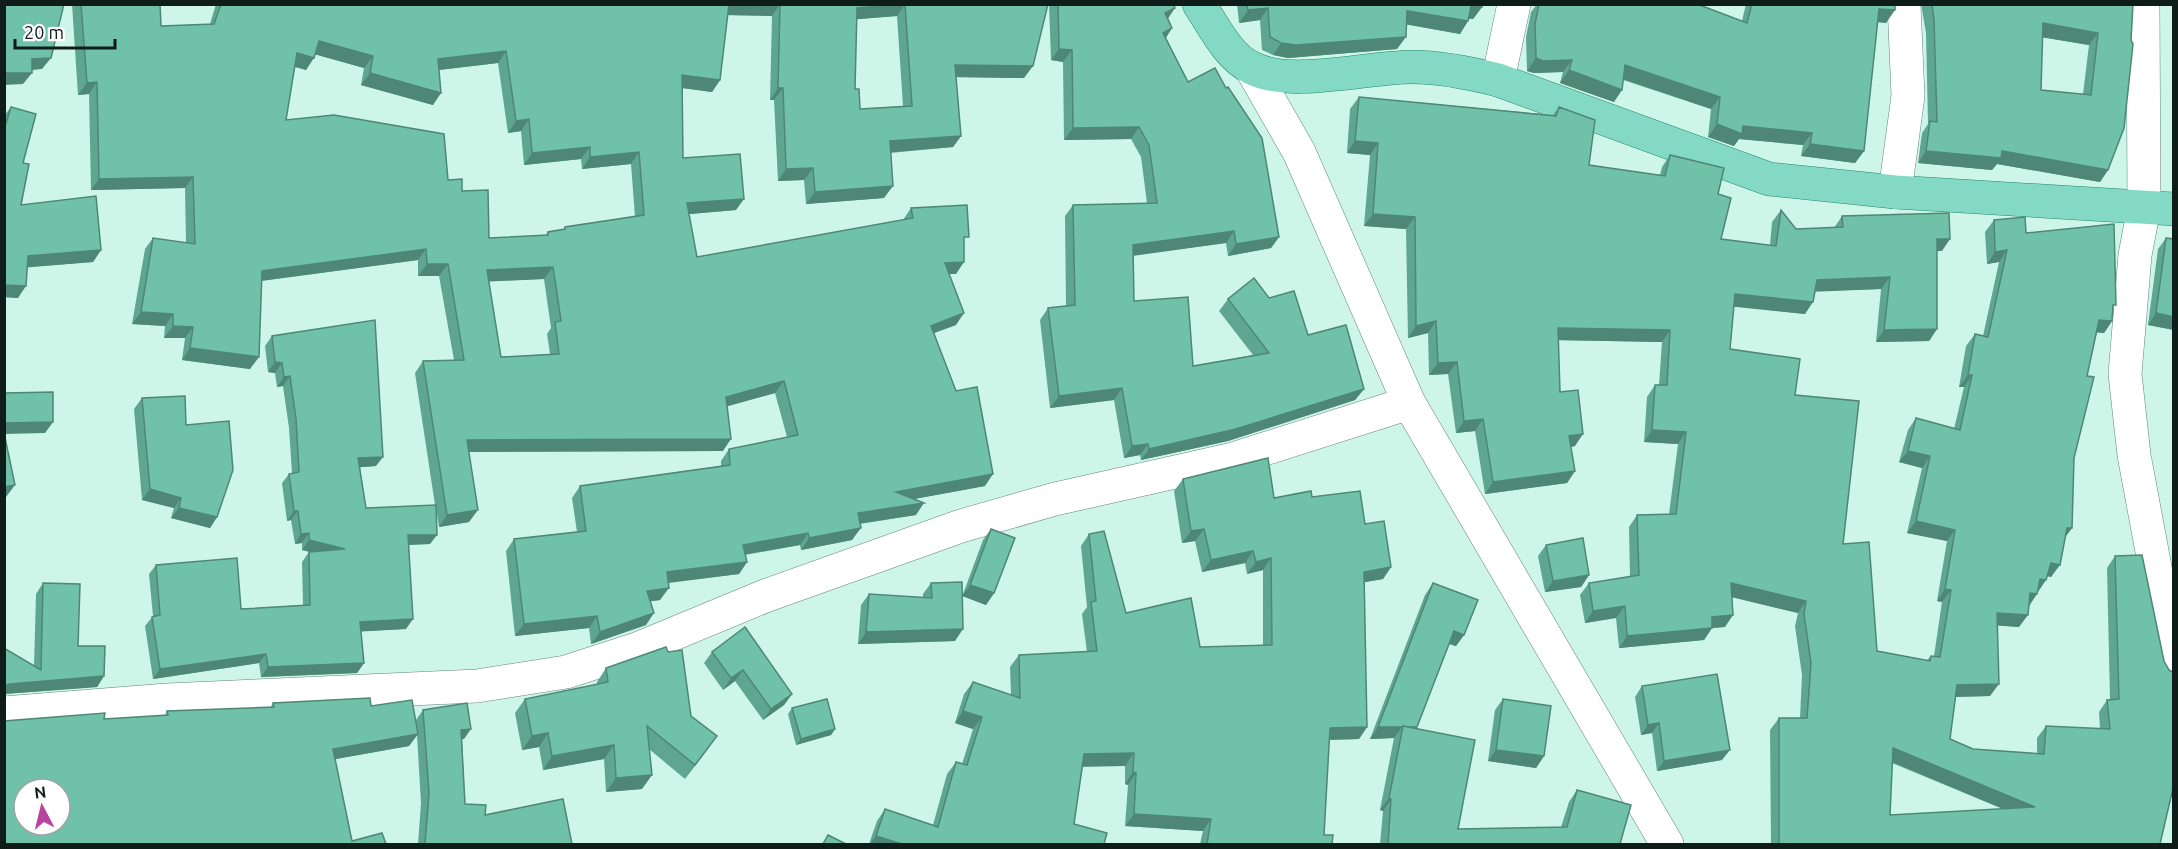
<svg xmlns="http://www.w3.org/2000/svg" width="2178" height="849" font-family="Ubuntu,sans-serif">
<rect width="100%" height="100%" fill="#cef6e8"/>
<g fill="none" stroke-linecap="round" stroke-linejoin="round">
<!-- minor casing -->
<g stroke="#62867a" stroke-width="34">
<g id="minor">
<polyline points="2143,4 2144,208 2135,255 2125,374 2134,455 2174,669"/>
<polyline points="1251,68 1299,152 1409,403 1667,844"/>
<polyline points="1498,80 1514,4"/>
<polyline points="1895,192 1908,96 1904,4"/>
<polyline points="4,713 167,700 477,686 566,672 637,649 765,596 961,526 1055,499 1233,459 1409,403"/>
</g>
</g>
<!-- major casing -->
<g stroke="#25876e" stroke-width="34">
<path id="major" d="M 1199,4 C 1213,25 1228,57 1252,68 C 1291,88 1367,67 1412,67 C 1441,67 1470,73 1498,80 L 1769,179 L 1895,192 L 2174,209"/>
</g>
<!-- minor -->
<use href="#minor" stroke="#fff" stroke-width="33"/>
<!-- major -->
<use href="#major" stroke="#83d9c4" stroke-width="33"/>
</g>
<!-- wall -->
<g fill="#5fa690" fill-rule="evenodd">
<path d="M 72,4 L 160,4 L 161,26 L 210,24 L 216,4 L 1048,4 L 1024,78 L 956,77 L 961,136 L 953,147 L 890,153 L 884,198 L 806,204 L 804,180 L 778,181 L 774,100 L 770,100 L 772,16 L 728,15 L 720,80 L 712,92 L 683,88 L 683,158 L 736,210 L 689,214 L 697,257 L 903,220 L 911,208 L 964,243 L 956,274 L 949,274 L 956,325 L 934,333 L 985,486 L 914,499 L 916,515 L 860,524 L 852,540 L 801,550 L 800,545 L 745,555 L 747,562 L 739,574 L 668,583 L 660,600 L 650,601 L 646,625 L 591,644 L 589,628 L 515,636 L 506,551 L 514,539 L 577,532 L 572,498 L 580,486 L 721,466 L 721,461 L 729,449 L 787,437 L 775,393 L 727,406 L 723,451 L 468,452 L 469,522 L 439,527 L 436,508 L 430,544 L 408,545 L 406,629 L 361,631 L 364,663 L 357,673 L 261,677 L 259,663 L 153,679 L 145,626 L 153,616 L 149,574 L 156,565 L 241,609 L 303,605 L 302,562 L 309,552 L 310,552 L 302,550 L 302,543 L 295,544 L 291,520 L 287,521 L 282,483 L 289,474 L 292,473 L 289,428 L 283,386 L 277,387 L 275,373 L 268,372 L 265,346 L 272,336 L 376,466 L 360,467 L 366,508 L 435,505 L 415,373 L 423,361 L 454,360 L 439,276 L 418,276 L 418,260 L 261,281 L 250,369 L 182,360 L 185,338 L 164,338 L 165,326 L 132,324 L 145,249 L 153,238 L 186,243 L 185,188 L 91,190 L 89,94 L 78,95 ZM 897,16 L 903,106 L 860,109 L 855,89 L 856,19 ZM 315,54 L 364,68 L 361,85 L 433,105 L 439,70 L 498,63 L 508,133 L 521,131 L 524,165 L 581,159 L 582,169 L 631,164 L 635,217 L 565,227 L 563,230 L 548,232 L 545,236 L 489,238 L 462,191 L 448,180 L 286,120 L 295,67 L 306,70 ZM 544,279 L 551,328 L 547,334 L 550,354 L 501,357 L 489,281 Z"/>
<polygon points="1049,4 1173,4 1168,18 1172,28 1166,38 1188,82 1279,237 1271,248 1228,256 1226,243 1133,255 1134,301 1193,366 1253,355 1219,311 1228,299 1269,298 1364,389 1355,400 1228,441 1141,460 1140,455 1124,458 1114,400 1050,408 1040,320 1048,308 1066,306 1065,216 1073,205 1147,203 1141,157 1131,139 1064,140 1063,62 1051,60"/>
<polygon points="1237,4 1482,4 1482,7 1473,19 1469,19 1460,34 1406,24 1397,49 1288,58 1273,55 1262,50 1260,20 1239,23"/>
<polygon points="1537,4 1697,4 1742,21 1746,4 1895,4 1886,23 1877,22 1864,151 1855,163 1801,156 1803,145 1739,139 1734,146 1708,137 1711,109 1623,80 1614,102 1560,83 1563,72 1534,73 1527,71 1526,37 1531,12"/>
<path d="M 1921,4 L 2133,4 L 2108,170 L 2100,182 L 1997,164 L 1992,170 L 1918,163 L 1922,133 L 1928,124 L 1926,33 ZM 2042,37 L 2089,45 L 2083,94 L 2041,90 Z"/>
<path d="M 1359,97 L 1553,115 L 1559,107 L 1589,165 L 1660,175 L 1662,167 L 1670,155 L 1718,194 L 1721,239 L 1770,245 L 1772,222 L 1781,210 L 1796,229 L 1834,228 L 1842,216 L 1942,251 L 1937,251 L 1937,329 L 1929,341 L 1876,342 L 1881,289 L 1815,291 L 1805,314 L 1734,306 L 1730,349 L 1795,395 L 1877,651 L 1927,660 L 1931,656 L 1934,656 L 1942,602 L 1937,601 L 1947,541 L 1907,533 L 1922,468 L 1899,462 L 1908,430 L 1916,418 L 1954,429 L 1964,387 L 1959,387 L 1966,346 L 1975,334 L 1983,336 L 1999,262 L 1987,264 L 1985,232 L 1994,220 L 2026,233 L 2113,310 L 2112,321 L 2104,333 L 2097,332 L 2087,376 L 2074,458 L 2072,528 L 2065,537 L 2051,577 L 2047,576 L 2029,606 L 2019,627 L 1997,625 L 1990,696 L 1956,697 L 1950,739 L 1973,749 L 2037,754 L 2037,738 L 2046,726 L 2100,729 L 2099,712 L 2107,700 L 2110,700 L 2107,568 L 2115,556 L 2164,661 L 2169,670 L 2174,673 L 2174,797 L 2170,796 L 2160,844 L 1771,844 L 1770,730 L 1779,718 L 1800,718 L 1802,675 L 1795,626 L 1798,613 L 1732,597 L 1725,627 L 1712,628 L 1704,640 L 1619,648 L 1616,618 L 1585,623 L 1580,595 L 1589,583 L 1630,577 L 1629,527 L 1637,515 L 1669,514 L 1678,444 L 1644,442 L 1647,397 L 1655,385 L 1659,385 L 1662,342 L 1558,340 L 1560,392 L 1575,446 L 1571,447 L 1575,471 L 1567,483 L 1485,494 L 1475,431 L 1456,433 L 1448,374 L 1429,375 L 1428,333 L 1408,338 L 1406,229 L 1364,226 L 1370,155 L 1347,153 L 1350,109 ZM 1892,763 L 2003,809 L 1890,815 Z"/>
<polygon points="11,107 23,163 21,205 101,250 93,262 27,267 18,298 4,297 4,116"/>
<polygon points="2166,238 2174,239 2174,330 2148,325 2158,249"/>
<polygon points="142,398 186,425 217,517 210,528 171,518 174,508 142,500 134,409"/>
<polygon points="1183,479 1274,498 1312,497 1365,524 1391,567 1383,579 1364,582 1367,727 1359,739 1329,740 1324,835 1332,844 1200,844 1203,831 1125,826 1128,785 1125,784 1125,766 1083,766 1074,824 1104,844 869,844 877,821 885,809 933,825 947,774 956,762 962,764 973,729 955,723 964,694 973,682 1011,695 1010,667 1019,655 1087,652 1082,614 1087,607 1081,546 1089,534 1126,613 1200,647 1263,646 1263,570 1247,574 1245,563 1202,572 1195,541 1182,543 1174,491"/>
<polygon points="991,529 994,593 986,605 963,596 955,641 858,644 861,605 869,594 923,598 923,594 931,583 963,594 983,540"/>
<polygon points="1546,545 1589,575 1581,587 1545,592 1538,556"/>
<polygon points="43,583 78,646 104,676 97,687 4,694 34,666 36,594"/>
<polygon points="1433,583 1464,635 1456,646 1449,644 1416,729 1458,829 1561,827 1569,802 1577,790 1620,844 1380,844 1383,811 1380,810 1394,738 1370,739 1425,595"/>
<polygon points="712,652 792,694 784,705 763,720 735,681 723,690 704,663"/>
<polygon points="606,668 691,716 717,736 685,779 649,749 642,789 606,792 604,759 543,770 539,747 522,750 515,713 525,699 597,685 597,682"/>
<polygon points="1642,686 1722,760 1657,771 1652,733 1641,735 1635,697"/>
<polygon points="1503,699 1544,756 1536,768 1488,761 1495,710"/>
<polygon points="273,703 371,706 417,729 416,720 423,710 464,739 462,739 465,804 485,815 572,844 418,844 421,803 417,735 409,746 335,759 352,841 4,844 104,719 165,715 167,711 270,708"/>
<polygon points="792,708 835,729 831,735 796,745 788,714"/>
</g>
<!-- shaded-wall -->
<g fill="#4e8775">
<polygon points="729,4 780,4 772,16 721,15"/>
<polygon points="905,4 897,16 848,20 857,8"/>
<polygon points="1471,6 1482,7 1473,19 1462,18"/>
<polygon points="1175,8 1167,20 1165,13"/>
<polygon points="1268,8 1260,20 1239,23 1248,10"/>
<polygon points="1879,9 1895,10 1886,23 1870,21"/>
<polygon points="1407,11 1468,21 1460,34 1398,23"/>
<polygon points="2043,23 2098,33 2089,45 2034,36"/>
<polygon points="1172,28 1164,40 1163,33"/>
<polygon points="1406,37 1397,49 1288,58 1273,55 1281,43"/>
<polygon points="319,41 373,56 364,68 310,53"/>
<polygon points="1059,49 1072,50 1063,62 1051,60"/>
<polygon points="506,51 498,63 430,71 438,59"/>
<polygon points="297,53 314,58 306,70 289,65"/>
<polygon points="51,58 42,69 23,71 32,59"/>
<polygon points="1536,58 1572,60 1563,72 1534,73 1527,71"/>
<polygon points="955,65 1033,66 1024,78 947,77"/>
<polygon points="1625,65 1720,97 1711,109 1617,77"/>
<polygon points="1569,70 1622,90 1614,102 1560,83"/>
<polygon points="4,73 32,73 23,84 4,85"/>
<polygon points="370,73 441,93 433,105 361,85"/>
<polygon points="682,75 720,80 712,92 674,87"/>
<polygon points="97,82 89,94 78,95 87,83"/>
<polygon points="778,88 783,88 774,100 770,100"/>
<polygon points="529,119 521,131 508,133 516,121"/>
<polygon points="1717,124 1743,126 1812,133 1803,145 1739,139 1734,146 1708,137"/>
<polygon points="1139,127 1131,139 1064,140 1073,128"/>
<polygon points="961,136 953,147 881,153 890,141"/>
<polygon points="1355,141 1378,143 1370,155 1347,153"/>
<polygon points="1810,144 1864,151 1855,163 1801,156"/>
<polygon points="590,147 581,159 524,165 532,153"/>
<polygon points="1926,151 2002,151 2108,170 2100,182 1997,164 1992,170 1918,163"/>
<polygon points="639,152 631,164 582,169 590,157"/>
<polygon points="813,168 804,180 778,181 786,169"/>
<polygon points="193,177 185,188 91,190 99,179"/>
<polygon points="893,186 884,198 806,204 815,192"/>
<polygon points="744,199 736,210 679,215 687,203"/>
<polygon points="1373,214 1415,217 1406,229 1364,226"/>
<polygon points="1234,231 1226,243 1125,257 1133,245"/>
<polygon points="1279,237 1271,248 1228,256 1236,244"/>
<polygon points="1937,239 1950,239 1942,251 1929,251"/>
<polygon points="426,249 418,260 253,282 262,271"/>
<polygon points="101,250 93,262 20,268 28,256"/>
<polygon points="2007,250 1999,262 1987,264 1995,252"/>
<polygon points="964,262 956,274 937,274 945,263"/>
<polygon points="427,264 448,264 439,276 418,276"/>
<polygon points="553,267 544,279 479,282 487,270"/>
<polygon points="1890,277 1881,289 1808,292 1817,280"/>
<polygon points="4,285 26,286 18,298 4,297"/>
<polygon points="1735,294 1813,302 1805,314 1727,306"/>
<polygon points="141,312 173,314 165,326 132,324"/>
<polygon points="964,313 956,325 923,337 931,326"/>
<polygon points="2156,313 2174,317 2174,330 2148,325"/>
<polygon points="2099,320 2112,321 2104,333 2091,332"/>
<polygon points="1436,321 1428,333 1408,338 1416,326"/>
<polygon points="173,326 193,327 185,338 164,338"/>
<polygon points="1558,328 1670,330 1662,342 1550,340"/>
<polygon points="1937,329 1929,341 1876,342 1884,330"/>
<polygon points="190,348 259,357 250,369 182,360"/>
<polygon points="275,362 282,363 275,373 268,372"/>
<polygon points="1457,362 1448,374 1429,375 1438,363"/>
<polygon points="1968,375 1972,375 1964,387 1959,387"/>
<polygon points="290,376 283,386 277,387 284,377"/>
<polygon points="784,381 775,393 718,409 726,397"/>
<polygon points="1122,388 1114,400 1050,408 1059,396"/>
<polygon points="1364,389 1355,400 1228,441 1141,460 1149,449"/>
<polygon points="1483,419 1475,431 1456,433 1464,421"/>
<polygon points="53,422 45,433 4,434 4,423"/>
<polygon points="1652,430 1686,432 1678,444 1644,442"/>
<polygon points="1583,434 1575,446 1561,448 1569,436"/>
<polygon points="731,439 723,451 458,452 467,440"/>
<polygon points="1148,444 1140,455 1124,458 1132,446"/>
<polygon points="1908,451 1930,456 1922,468 1899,462"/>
<polygon points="383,457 376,466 351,468 358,458"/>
<polygon points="1575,471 1567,483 1485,494 1493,482"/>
<polygon points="993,474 985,486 887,504 896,492"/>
<polygon points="15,485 6,497 4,497 4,487"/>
<polygon points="150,489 181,498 174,508 142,500"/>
<polygon points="924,503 916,515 849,525 858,513"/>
<polygon points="179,508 217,517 210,528 171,518"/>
<polygon points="478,510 469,522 439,527 447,515"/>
<polygon points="294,511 298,511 291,520 287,521"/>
<polygon points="1916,521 1955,530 1947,541 1907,533"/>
<polygon points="861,528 852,540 801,550 809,538"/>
<polygon points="2067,528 2072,528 2063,540"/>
<polygon points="1204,529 1195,541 1182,543 1191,531"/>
<polygon points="309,533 302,543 295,544 301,534"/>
<polygon points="808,533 800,545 735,556 743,545"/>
<polygon points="408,535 437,535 430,544 401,545"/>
<polygon points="309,540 345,549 339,559 302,550"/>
<polygon points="1253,551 1245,563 1202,572 1211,560"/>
<polygon points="1271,558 1263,570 1247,574 1256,562"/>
<polygon points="747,562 739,574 658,584 667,572"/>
<polygon points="2051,563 2060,565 2051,577 2043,575"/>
<polygon points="1391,567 1383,579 1355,584 1364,572"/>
<polygon points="1589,575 1581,587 1545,592 1553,581"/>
<polygon points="2040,579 2046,580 2038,592"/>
<polygon points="1731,583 1806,601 1798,613 1723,595"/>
<polygon points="970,585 994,593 986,605 962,596"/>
<polygon points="669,588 660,600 639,603 647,591"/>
<polygon points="1945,589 1951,590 1942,602 1937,601"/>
<polygon points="2030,593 2037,594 2029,606"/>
<polygon points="1625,606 1616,618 1585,623 1593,611"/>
<polygon points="654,613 646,625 591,644 600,632"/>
<polygon points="1997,613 2028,615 2019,627 1989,625"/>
<polygon points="1733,615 1725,627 1712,628 1704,640 1619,648 1627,636 1712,617"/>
<polygon points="597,616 589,628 515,636 524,624"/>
<polygon points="413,619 406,629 353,632 360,622"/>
<polygon points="963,629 955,641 858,644 866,632"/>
<polygon points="1454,631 1464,635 1456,646 1446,643"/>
<polygon points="266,654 259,663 153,679 160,669"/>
<polygon points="364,663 357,673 261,677 268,667"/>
<polygon points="743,670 735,681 723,690 731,678"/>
<polygon points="104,676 97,687 4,694 4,686 10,684"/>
<polygon points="1999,684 1990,696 1949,697 1957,685"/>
<polygon points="792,694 784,705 763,720 771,709"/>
<polygon points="963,711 982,717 973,729 955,723"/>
<polygon points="1659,723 1652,733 1641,735 1648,725"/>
<polygon points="1367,727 1359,739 1321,740 1330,728"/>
<polygon points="1378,727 1402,727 1394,738 1370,739"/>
<polygon points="471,729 464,739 454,741 461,730"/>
<polygon points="835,729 831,735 796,745 801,739"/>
<polygon points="548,733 539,747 522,750 532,736"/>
<polygon points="418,734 409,746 325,761 333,749"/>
<polygon points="717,736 707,750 685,779 695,765"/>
<polygon points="614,745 604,759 543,770 552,756"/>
<polygon points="1893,748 2035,807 2027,819 1885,759"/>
<polygon points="1496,750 1544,756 1536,768 1488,761"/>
<polygon points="1730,750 1722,760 1657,771 1664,761"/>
<polygon points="1134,753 1125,766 1076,767 1084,754"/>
<polygon points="1133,772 1136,773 1128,785 1125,784"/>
<polygon points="652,775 642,789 606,792 616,778"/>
<polygon points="2174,784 2174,797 2165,796"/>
<polygon points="1389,798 1391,799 1383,811 1380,810"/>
<polygon points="1134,814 1211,819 1203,831 1125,826"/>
<polygon points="876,836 902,844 870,844"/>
</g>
<!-- building -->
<g fill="#6fc1a7" stroke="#4e8775" stroke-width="1.5" fill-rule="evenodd">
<polygon points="4,4 64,4 51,58 32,59 32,73 4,73"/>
<path d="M 81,4 L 160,4 L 161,26 L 214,24 L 221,4 L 729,4 L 720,80 L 682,75 L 683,158 L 740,154 L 744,199 L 687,203 L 697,257 L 913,218 L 911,208 L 967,205 L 969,237 L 964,237 L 964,262 L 945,263 L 964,313 L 931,326 L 956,391 L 977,387 L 993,474 L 896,492 L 924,503 L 858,513 L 861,528 L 809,538 L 808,533 L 743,545 L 747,562 L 667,572 L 669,588 L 647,591 L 654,613 L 600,632 L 597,616 L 524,624 L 514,539 L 586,531 L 580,486 L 730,465 L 729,449 L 798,435 L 784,381 L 726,397 L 731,439 L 467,440 L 478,510 L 447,515 L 423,361 L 464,360 L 448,264 L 427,264 L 426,249 L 262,271 L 259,357 L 190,348 L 193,327 L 173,326 L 173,314 L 141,312 L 153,238 L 195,244 L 193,177 L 99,179 L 97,82 L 87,83 ZM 319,41 L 373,56 L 370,73 L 441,93 L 438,59 L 506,51 L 516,121 L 529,119 L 532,153 L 590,147 L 590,157 L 639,152 L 644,215 L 565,227 L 565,229 L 548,232 L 548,235 L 489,238 L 488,190 L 462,191 L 462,179 L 448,180 L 444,134 L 334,115 L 286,120 L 297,53 L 314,58 ZM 553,267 L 561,321 L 555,322 L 559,354 L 501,357 L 487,270 Z"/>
<polygon points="780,4 900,4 857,8 855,89 859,89 860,109 912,106 905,4 1048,4 1033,66 955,65 961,136 890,141 893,186 815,192 813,168 786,169 783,88 778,88"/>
<polygon points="1058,4 1173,4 1175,8 1165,13 1172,28 1163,33 1188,82 1215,68 1226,88 1228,87 1262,138 1279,237 1236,244 1234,231 1133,245 1134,301 1188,297 1193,366 1269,353 1228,299 1254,278 1269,298 1294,291 1308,335 1346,325 1364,389 1236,429 1149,449 1148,444 1132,446 1122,388 1059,396 1048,308 1075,305 1073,205 1157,203 1149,145 1139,127 1073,128 1072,50 1059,49"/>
<polygon points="1247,4 1482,4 1482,7 1471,6 1468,21 1407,11 1406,37 1297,45 1281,43 1270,37 1268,8 1248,10"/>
<polygon points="1539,4 1697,4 1747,23 1752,4 1895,4 1895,10 1879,9 1864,151 1810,144 1812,133 1743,126 1742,134 1717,124 1720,97 1625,65 1622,90 1569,70 1572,60 1543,61 1536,58 1535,24"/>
<path d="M 1932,4 L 2133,4 L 2131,40 L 2133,44 L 2124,128 L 2108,170 L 2002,151 L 2001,158 L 1926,151 L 1930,121 L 1937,122 L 1934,20 ZM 2043,23 L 2098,33 L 2091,95 L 2041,90 Z"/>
<path d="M 1359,97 L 1556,116 L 1559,107 L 1595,120 L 1589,165 L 1665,176 L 1670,155 L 1724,168 L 1718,194 L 1731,198 L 1721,239 L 1776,246 L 1781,210 L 1796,229 L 1843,227 L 1842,216 L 1949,213 L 1950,239 L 1937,239 L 1937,329 L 1884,330 L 1890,277 L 1817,280 L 1813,302 L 1735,294 L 1730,349 L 1800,359 L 1795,395 L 1859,401 L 1843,544 L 1869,542 L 1877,651 L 1930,661 L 1931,656 L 1940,657 L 1951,590 L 1945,589 L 1955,530 L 1916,521 L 1930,456 L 1908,451 L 1916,418 L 1960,430 L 1972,375 L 1968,375 L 1975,334 L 1988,337 L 2007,250 L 1995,252 L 1994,220 L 2025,217 L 2026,233 L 2114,224 L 2116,305 L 2113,305 L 2112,321 L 2099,320 L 2087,376 L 2094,377 L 2074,458 L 2072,528 L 2067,528 L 2060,565 L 2051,563 L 2046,580 L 2040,579 L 2037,594 L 2030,593 L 2028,615 L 1997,613 L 1999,684 L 1957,685 L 1950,739 L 1973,749 L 2044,754 L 2046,726 L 2110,729 L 2107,700 L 2119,699 L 2115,556 L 2142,555 L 2164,661 L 2169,670 L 2174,673 L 2174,784 L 2160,844 L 1779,844 L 1779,718 L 1807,718 L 1811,663 L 1804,614 L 1806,601 L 1731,583 L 1733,615 L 1712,617 L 1712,628 L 1627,636 L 1625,606 L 1593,611 L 1589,583 L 1639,575 L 1637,515 L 1676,514 L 1686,432 L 1652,430 L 1655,385 L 1667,385 L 1670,330 L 1558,328 L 1560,392 L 1578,390 L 1583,434 L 1569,436 L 1575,471 L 1493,482 L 1483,419 L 1464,421 L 1457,362 L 1438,363 L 1436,321 L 1416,326 L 1415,217 L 1373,214 L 1378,143 L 1355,141 ZM 1893,748 L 2035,807 L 1890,815 Z"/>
<polygon points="11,107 36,114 23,163 29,164 21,205 96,196 101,250 28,256 26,286 4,285 4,130"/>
<polygon points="2166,238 2174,239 2174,317 2156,313"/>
<polygon points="375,320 383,457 358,458 366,508 436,505 437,535 408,535 413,619 360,622 364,663 268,667 266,654 160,669 152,617 160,615 156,565 237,558 241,609 310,605 309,552 345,549 309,540 309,533 301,534 298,511 294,511 289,474 299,472 296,419 290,376 284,377 282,363 275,362 272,336"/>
<polygon points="53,392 53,422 4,423 4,393"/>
<polygon points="185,396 186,425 229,421 233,470 217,517 179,508 181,498 150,489 142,398"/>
<polygon points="4,433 15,485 4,487"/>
<polygon points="1268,458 1274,498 1311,491 1312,497 1360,491 1365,524 1384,521 1391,567 1364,572 1367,727 1330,728 1324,835 1333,835 1332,844 1207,844 1211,819 1134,814 1136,773 1133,772 1134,753 1084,754 1074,824 1107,833 1104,844 902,844 876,836 885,809 938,827 956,762 967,765 982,717 963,711 973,682 1020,698 1019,655 1097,651 1091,602 1096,601 1089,534 1104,531 1126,613 1191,598 1200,647 1272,645 1271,558 1256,562 1253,551 1211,560 1204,529 1191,531 1183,479"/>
<polygon points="991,529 1015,538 994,593 970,585"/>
<polygon points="1583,538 1589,575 1553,581 1546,545"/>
<polygon points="962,582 963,629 866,632 869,594 932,598 931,583"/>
<polygon points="43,583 80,584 78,646 105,646 104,676 10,684 4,686 4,648 41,670"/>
<polygon points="1433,583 1478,600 1464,635 1454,631 1417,727 1378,727"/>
<polygon points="745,627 792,694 771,709 743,670 731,678 712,652"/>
<polygon points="666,647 668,652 682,650 691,716 717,736 695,765 647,726 652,775 616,778 614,745 552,756 548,733 532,736 525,699 608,682 606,668"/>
<polygon points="1717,674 1730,750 1664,761 1659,723 1648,725 1642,686"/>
<path d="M 370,698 L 371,706 L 412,700 L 418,734 L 333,749 L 352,841 L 382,833 L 386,844 L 4,844 L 4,721 L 105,713 L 104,719 L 168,715 L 167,711 L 274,707 L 273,703 ZM 24,789 L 60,789 L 60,825 L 24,825 Z"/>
<polygon points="827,699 835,729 801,739 792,708"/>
<polygon points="1503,699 1551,706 1544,756 1496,750"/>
<polygon points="467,703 471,729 461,730 465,804 486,805 485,815 563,799 572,844 425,844 429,793 423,710"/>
<polygon points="1403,726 1475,740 1458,829 1567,827 1577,790 1631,805 1620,844 1388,844 1391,799 1389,798"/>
<polygon points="828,835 846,844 823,844"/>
</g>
<!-- border -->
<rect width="2178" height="849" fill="none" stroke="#0e1d18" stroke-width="12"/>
<!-- north arrow -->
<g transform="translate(42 807) rotate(353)"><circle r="28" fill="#ffffff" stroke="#9fa5a3" stroke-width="1.5"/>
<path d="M0-4.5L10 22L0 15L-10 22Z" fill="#b7459f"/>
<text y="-9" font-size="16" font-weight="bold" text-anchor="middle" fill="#0e1d18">N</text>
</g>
<!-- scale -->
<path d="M15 39v9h100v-9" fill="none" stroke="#0e1d18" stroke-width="3"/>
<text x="24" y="39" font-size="18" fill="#0e1d18" stroke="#ffffff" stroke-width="4.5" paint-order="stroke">20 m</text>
</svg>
